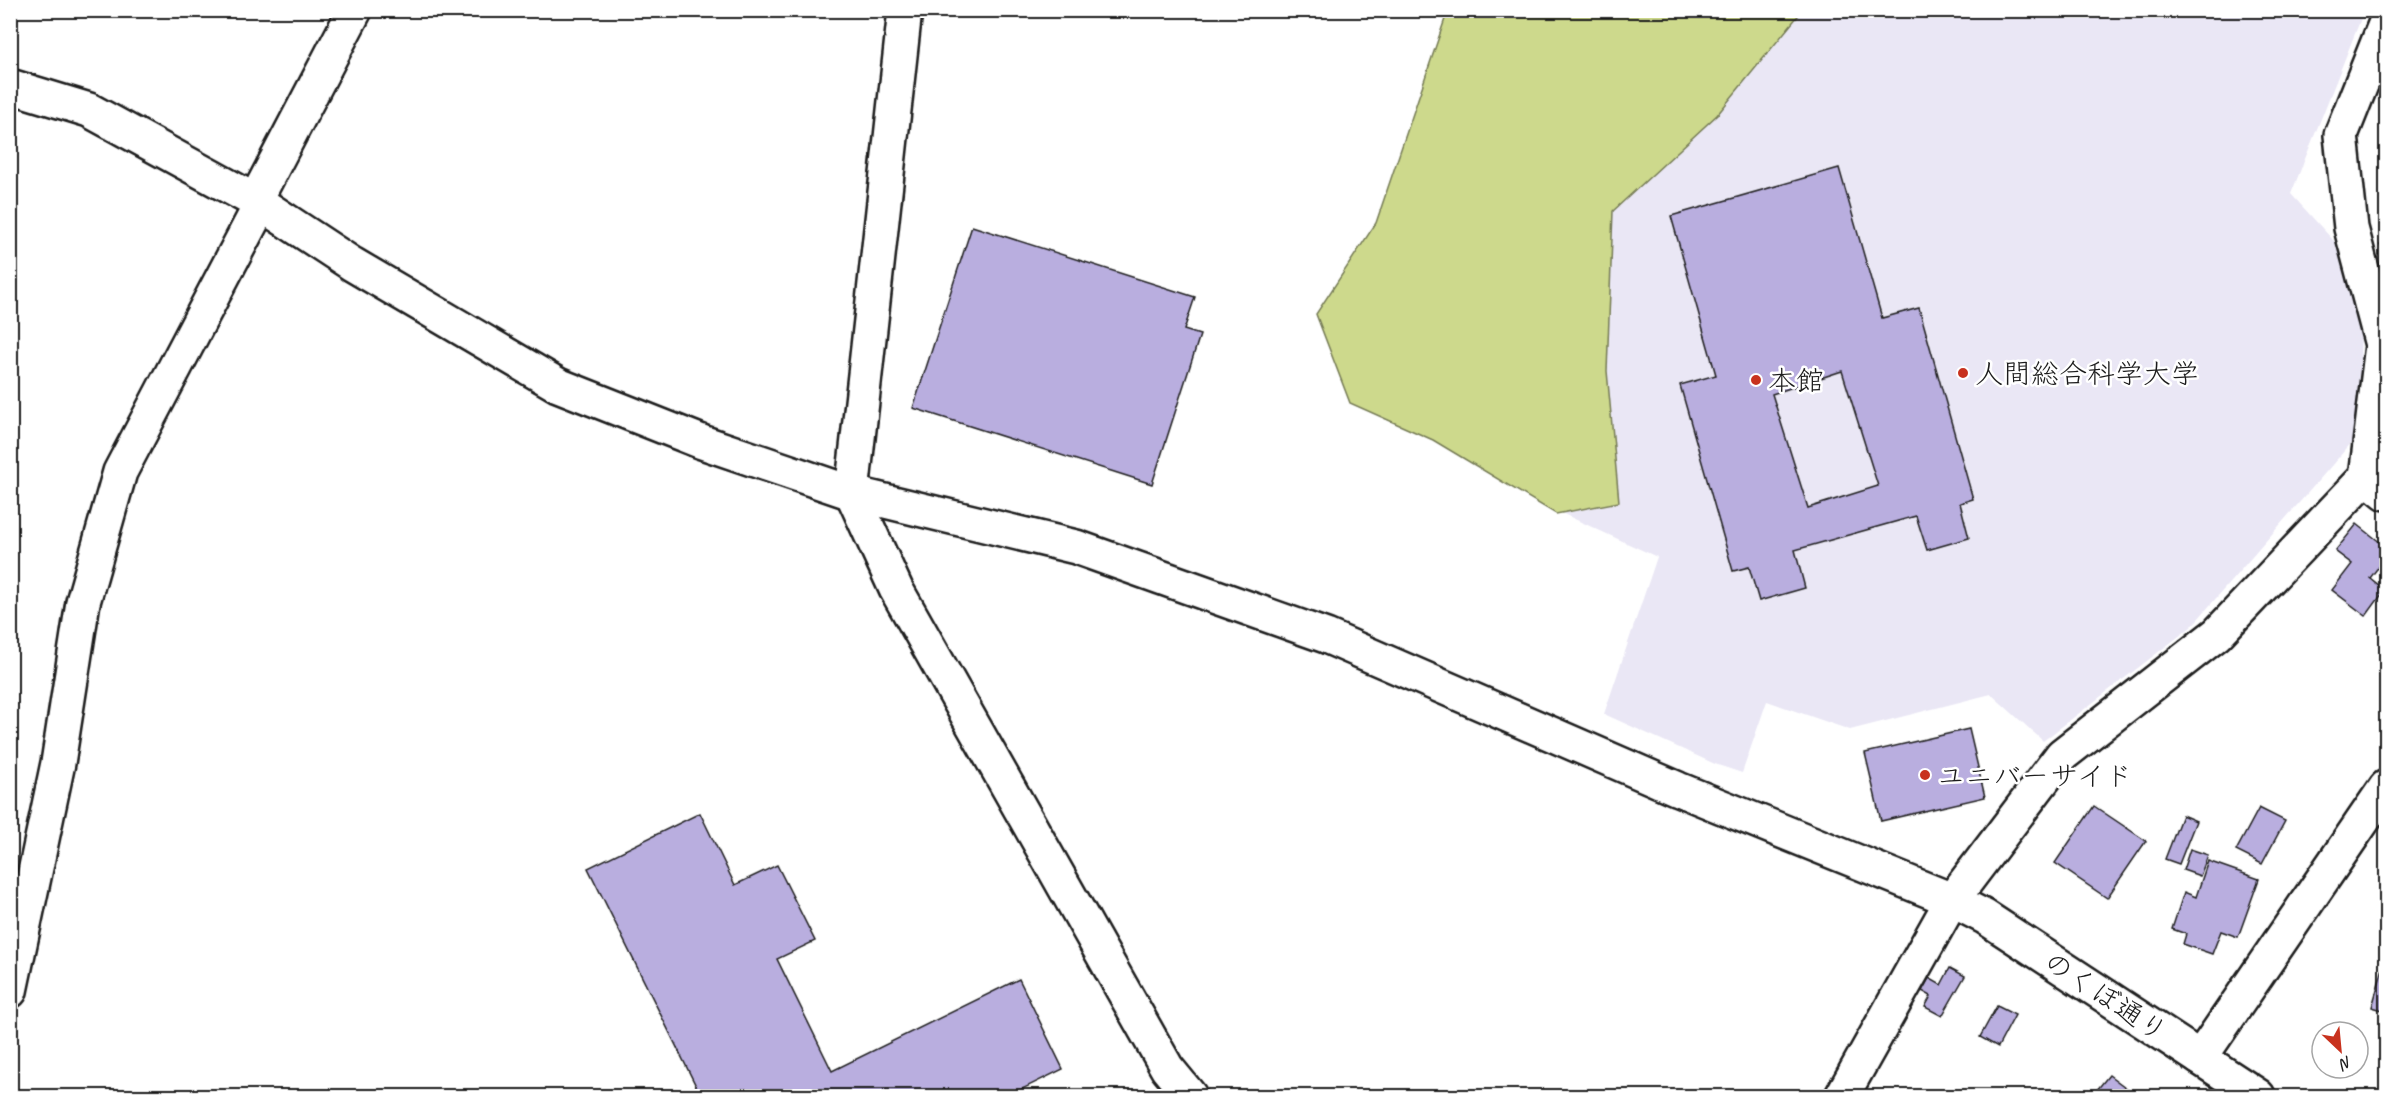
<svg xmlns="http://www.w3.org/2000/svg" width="2397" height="1107" font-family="Caveat,'Klee One',sans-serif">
<rect width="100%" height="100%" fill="#fff"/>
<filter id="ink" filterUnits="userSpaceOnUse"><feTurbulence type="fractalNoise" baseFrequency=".0167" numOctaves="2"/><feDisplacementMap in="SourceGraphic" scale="12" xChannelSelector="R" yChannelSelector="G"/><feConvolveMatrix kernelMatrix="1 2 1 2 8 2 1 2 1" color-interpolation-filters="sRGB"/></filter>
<g filter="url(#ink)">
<!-- built -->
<polygon fill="#eae7f5" points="1667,11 2364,11 2291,194 2343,251 2361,312 2359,434 2191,627 2043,741 1991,694 1850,730 1767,701 1742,773 1715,764 1604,714 1657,557 1531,499"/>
<!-- green -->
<polygon fill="#cdd98c" stroke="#747a54" stroke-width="1.5" points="1448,10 1802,11 1717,115 1613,211 1607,371 1619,502 1556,514 1433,440 1350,403 1316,314 1376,223"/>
<!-- building -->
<g fill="#b9aedf" stroke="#1c1c1c" stroke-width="1.5" fill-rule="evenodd">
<path d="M 1839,168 L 1882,318 L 1919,308 L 1973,499 L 1960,503 L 1969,538 L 1927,550 L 1916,516 L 1795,550 L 1805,588 L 1759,601 L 1749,567 L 1733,571 L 1680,385 L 1716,375 L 1671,216 ZM 1842,371 L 1878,486 L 1808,508 L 1772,394 Z"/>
<polygon points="972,226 1195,297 1184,330 1200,335 1152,484 913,408"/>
<polygon points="2386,236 2386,258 2380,244"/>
<polygon points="2357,524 2386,547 2386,557 2370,578 2385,590 2366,616 2332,590 2352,564 2335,551"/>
<polygon points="1969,729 1985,797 1881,821 1865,753"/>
<polygon points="2094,806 2146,841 2107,898 2055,863"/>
<polygon points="2259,808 2285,821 2262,864 2236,851"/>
<polygon points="700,813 735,885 777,865 815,941 777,959 832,1071 1019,979 1063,1069 1008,1096 701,1096 588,868"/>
<polygon points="2182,815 2196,821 2179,864 2165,859"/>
<polygon points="2190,849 2208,855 2200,876 2183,870"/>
<polygon points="2208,861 2259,879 2238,937 2221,931 2212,954 2183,944 2186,934 2172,929 2184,892 2196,897"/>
<polygon points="1950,968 1965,976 1942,1016 1925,1007 1931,996 1922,991 1929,978 1941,985"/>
<polygon points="2383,968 2386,969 2386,1011 2372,1007"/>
<polygon points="1997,1006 2015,1015 1998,1047 1980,1037"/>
<polygon points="2109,1075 2137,1096 2092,1096"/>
</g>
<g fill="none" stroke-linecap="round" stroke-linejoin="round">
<!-- minor casing -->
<g stroke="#1c1c1c" stroke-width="38">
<g id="minor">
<polyline points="905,10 852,493 896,589 1167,1068 1190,1096"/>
<polyline points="2386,22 2341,135 2351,228 2382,345 2366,477 2386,493"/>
<polyline points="255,201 355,10"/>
<polyline points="10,991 58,763 83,602 120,472 261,204"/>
<polyline points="2200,1058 2386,787"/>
<polyline points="1842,1096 1952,900"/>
</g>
</g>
<!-- tertiary casing -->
<g stroke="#1c1c1c" stroke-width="38">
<g id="tertiary">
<polyline points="10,86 89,110 261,204 352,264 558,385 702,442 852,493 1076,547 1326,636 1678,789 1952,900 1985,917 2258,1096"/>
<polyline points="1952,900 2062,755 2217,634 2366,477 2386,461"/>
</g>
</g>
<!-- minor -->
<use href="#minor" stroke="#fff" stroke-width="33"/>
<!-- tertiary -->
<use href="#tertiary" stroke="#fff" stroke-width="33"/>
</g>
</g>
<!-- markers -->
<g fill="#c8321e" stroke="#fff" stroke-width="2">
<circle cx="1963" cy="373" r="6"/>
<circle cx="1756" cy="380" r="6"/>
<circle cx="1925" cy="775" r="6"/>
</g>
<g text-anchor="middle" stroke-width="5" stroke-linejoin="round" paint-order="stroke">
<!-- poi labels -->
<g font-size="28" fill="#1c1c1c" stroke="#fff" text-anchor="start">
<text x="1975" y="383">人間総合科学大学</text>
<text x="1768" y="390">本館</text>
<text x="1937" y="785">ユニバーサイド</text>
</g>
<!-- street labels -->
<g font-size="28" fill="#1c1c1c" stroke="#fff">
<text transform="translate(2106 996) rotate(33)" y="10">のくぼ通り</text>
</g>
</g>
<!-- margin -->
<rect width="2397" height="1107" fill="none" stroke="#fff" stroke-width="36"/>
<rect x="18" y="18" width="2361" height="1071" fill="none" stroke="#1c1c1c" stroke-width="2" filter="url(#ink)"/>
<!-- north arrow -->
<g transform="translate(2340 1050) rotate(154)"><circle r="28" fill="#ffffff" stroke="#a4a4a4" stroke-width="1.5"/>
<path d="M0-4.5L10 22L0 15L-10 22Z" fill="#c8321e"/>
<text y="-9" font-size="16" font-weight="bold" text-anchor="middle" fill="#1c1c1c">N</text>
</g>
</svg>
